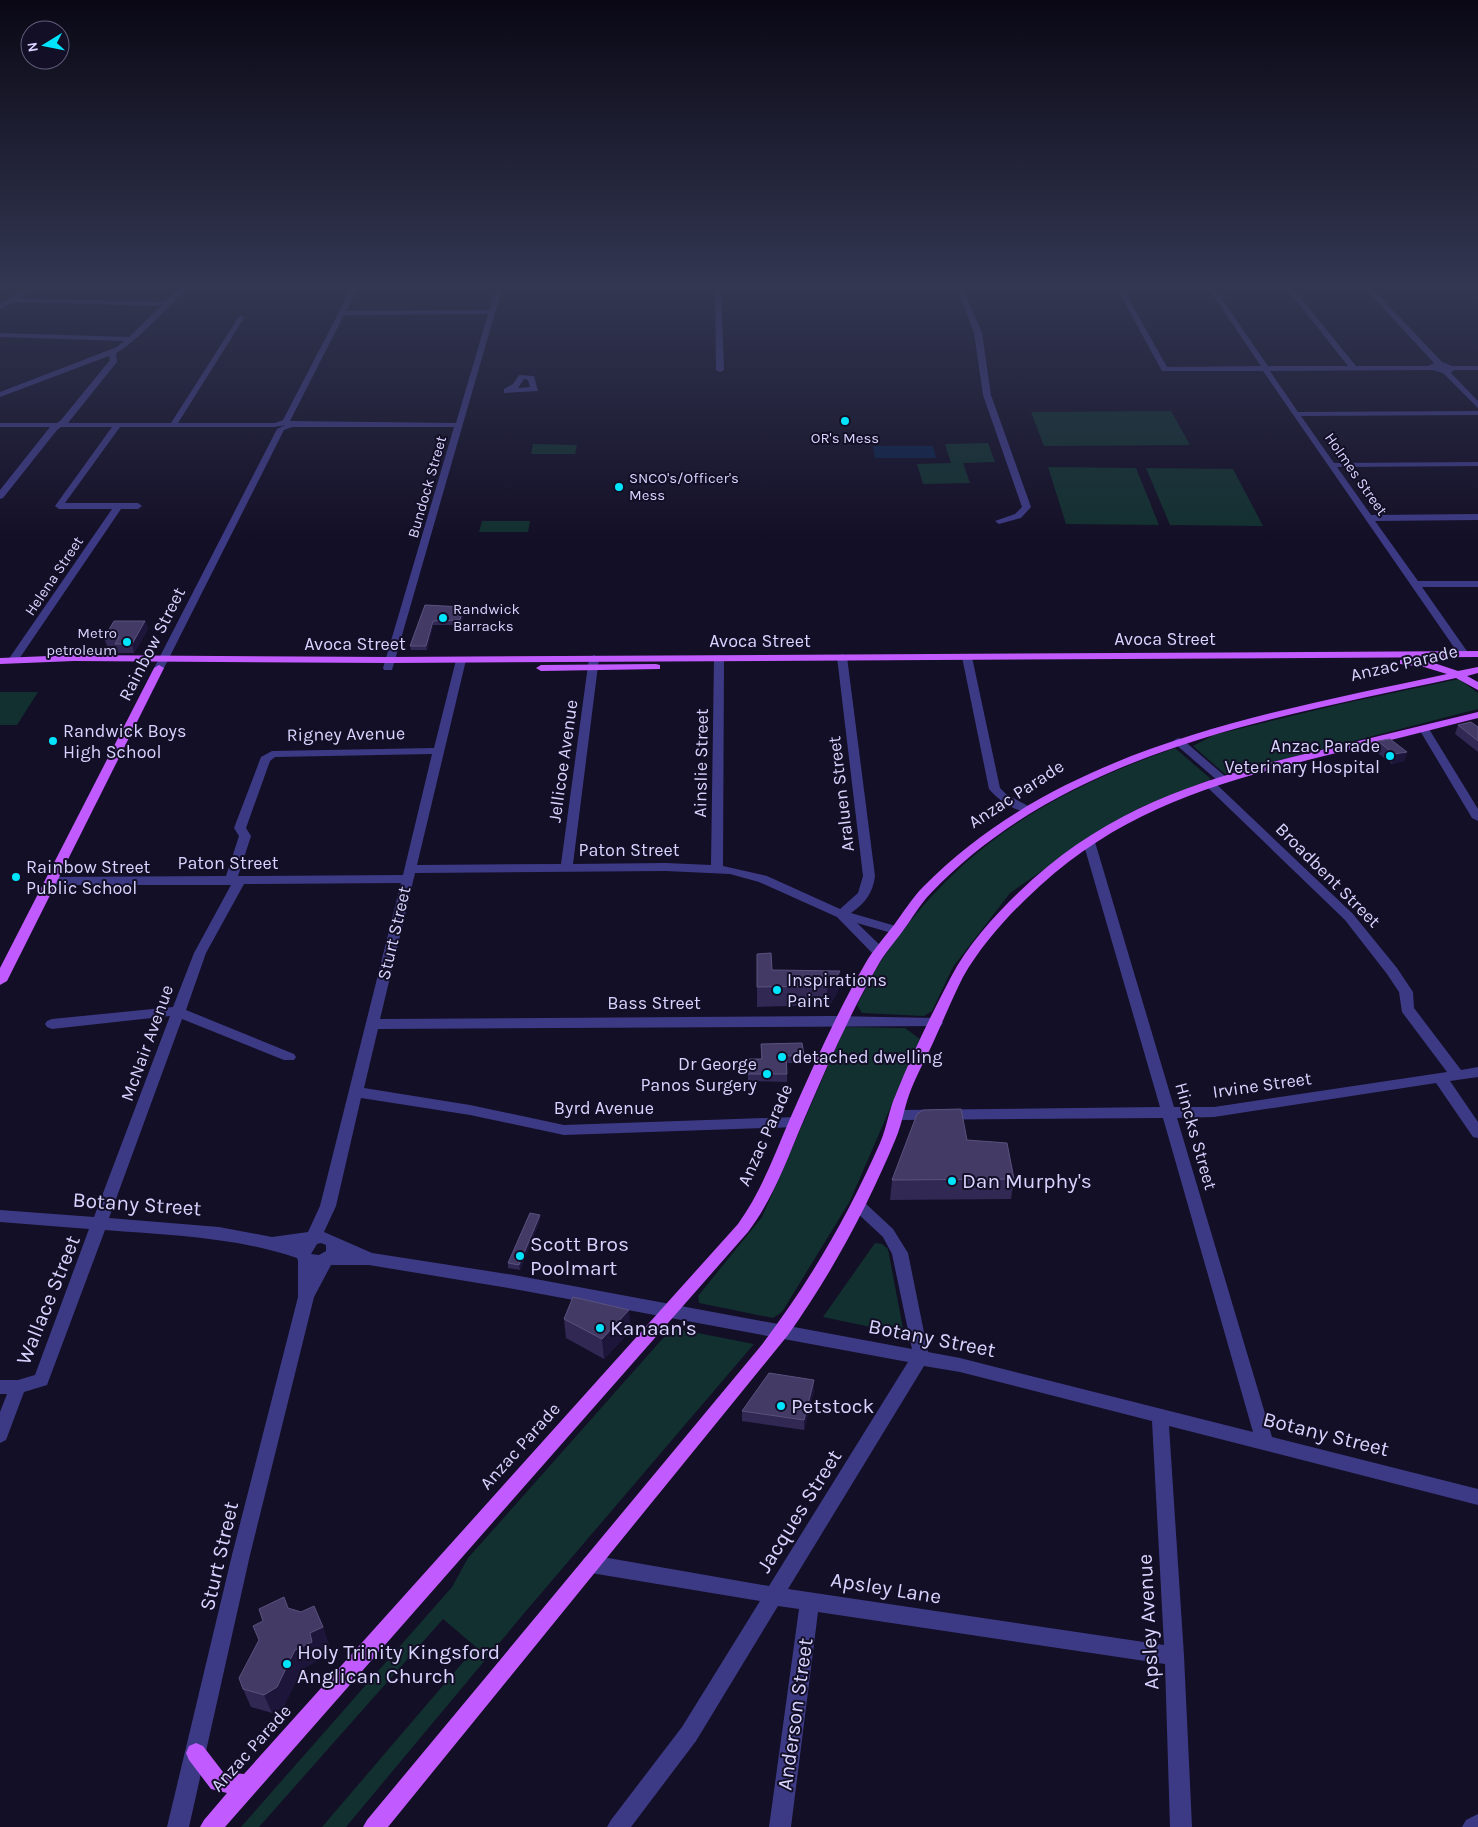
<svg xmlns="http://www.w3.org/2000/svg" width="1478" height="1827" font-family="Karla,sans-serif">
<rect width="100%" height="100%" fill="#130f26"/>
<!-- green -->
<g fill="#12302f">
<polygon points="195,285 344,285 339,294 186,294"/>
<polygon points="1171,411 1190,445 1044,446 1031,412"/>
<polygon points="988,443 995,462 963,463 970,483 923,484 917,464 951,463 945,444"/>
<polygon points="533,444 577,445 575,454 531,454"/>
<polygon points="1048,467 1136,468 1159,525 1066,524"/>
<polygon points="1146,468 1233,469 1263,526 1170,525"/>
<polygon points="482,521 530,521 528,532 479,532"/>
<polygon points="1459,679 1478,693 1478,709 1225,774 1193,746 1214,735 1341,704"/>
<polygon points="0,692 38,692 17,725 0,725"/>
<path d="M 1175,748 L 1211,779 L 1139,808 L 1100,831 L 1010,893 L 953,967 L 932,1011 L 924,1016 L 862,1013 L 857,1005 C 866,988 875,969 887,952 C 964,843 1051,792 1175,748 Z"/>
<polygon points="845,1027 905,1028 920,1039 850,1201 782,1312 773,1318 699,1303 698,1296 762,1217"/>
<polygon points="875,1243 882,1244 888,1249 904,1334 823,1317"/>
<polygon points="672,1328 754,1344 526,1611 346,1827 322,1827 476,1647 443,1619 259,1827 241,1827 452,1587 468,1558"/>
</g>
<!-- water -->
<polygon fill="#0c2248" points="873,446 933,446 936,458 875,458"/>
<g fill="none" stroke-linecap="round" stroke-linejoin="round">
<!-- minor -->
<g fill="#3d3a85" fill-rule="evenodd">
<path d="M 31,285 L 39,285 L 19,298 L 165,302 L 182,285 L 189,285 C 178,298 130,348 116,353 L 117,362 L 68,423 L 171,423 L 238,318 L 241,316 L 244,318 L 178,423 L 275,423 L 283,420 L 353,285 L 359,285 L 346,311 L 489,310 L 497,285 L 503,285 L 392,670 L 384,670 L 383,668 L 454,427 L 292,427 L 284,430 L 164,668 L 159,671 L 154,668 L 277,429 L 285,425 L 275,427 L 120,427 L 65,503 L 138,503 L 142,506 L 138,509 L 121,509 L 17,662 L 9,662 L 8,660 L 112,509 L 59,509 L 55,506 L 112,427 L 61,427 L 57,430 L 3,498 L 0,499 L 0,490 L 50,427 L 0,427 L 0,423 L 57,423 L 61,420 L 110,360 L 109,356 L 0,397 L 0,392 L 117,347 L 124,341 L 0,337 L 0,333 L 129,337 L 161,306 L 13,302 L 0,309 L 0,304 ZM 488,314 L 456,423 L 290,421 L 344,315 Z"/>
<polygon points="551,285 948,285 963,289 982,333 991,395 1031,507 1021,518 999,524 995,521 1015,514 1022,507 983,395 974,333 958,291 944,288 721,289 724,370 720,372 716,370 715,289 549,288 548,287"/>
<polygon points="1115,285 1121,285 1167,367 1261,366 1206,285 1212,285 1268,366 1348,366 1284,285 1290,285 1356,366 1428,366 1434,363 1362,285 1369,285 1442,362 1452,366 1478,366 1478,370 1454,370 1451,373 1478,401 1478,408 1443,373 1432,370 1270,371 1298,412 1478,411 1478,415 1301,416 1334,463 1478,462 1478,466 1337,467 1371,515 1478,514 1478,520 1375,521 1418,581 1478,581 1478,587 1422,587 1469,654 1468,656 1460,656 1263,371 1162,371"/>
<path d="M 519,375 L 534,376 L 538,391 L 504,393 L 504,389 L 513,384 ZM 524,379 L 528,380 L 530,387 L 518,388 Z"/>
<path d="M 842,654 L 847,657 L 875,876 C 873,893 865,903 851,913 L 899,927 L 901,930 L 899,933 L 895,934 L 857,923 L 884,949 L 885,952 L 884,955 L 874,955 L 837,917 L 759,882 L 730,874 L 666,871 L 415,873 L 380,1019 L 832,1016 L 936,1018 L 941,1020 L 943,1023 L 941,1026 L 378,1029 L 364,1088 L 470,1105 L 564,1125 L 796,1117 L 801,1118 L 803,1122 L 801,1126 L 796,1127 L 564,1135 L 470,1115 L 361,1098 L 336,1206 L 324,1232 L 372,1253 L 514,1275 L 912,1349 L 892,1254 L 883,1237 L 854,1210 L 851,1206 L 854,1202 L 859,1200 L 864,1202 L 893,1229 L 908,1253 L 928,1352 L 960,1358 L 1253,1432 L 1163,1118 L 899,1120 L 894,1119 L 892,1115 L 894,1111 L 899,1110 L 1160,1107 L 1083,842 L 1089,838 L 1095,842 L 1174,1107 L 1214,1107 L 1447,1072 L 1402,1012 L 1399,992 L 1387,974 L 1345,920 L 1205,785 L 1203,783 L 1209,780 L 1213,781 L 1353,914 L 1397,968 L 1413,992 L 1414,1008 L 1461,1070 L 1478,1067 L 1478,1077 L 1450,1081 L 1478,1122 L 1478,1138 L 1473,1137 L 1436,1083 L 1214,1117 L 1177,1118 L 1272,1437 L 1478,1489 L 1478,1505 L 1169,1426 L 1184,1656 L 1192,1827 L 1170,1827 L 1165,1664 L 818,1612 L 791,1827 L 769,1827 L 799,1609 L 778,1606 L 696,1741 L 631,1827 L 607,1827 L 611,1820 L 682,1727 L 760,1601 L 591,1573 L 584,1570 L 582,1564 L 584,1558 L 591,1555 L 769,1586 L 908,1362 L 514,1289 L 369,1265 L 331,1265 L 314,1297 L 250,1555 L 189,1827 L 167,1827 L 232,1555 L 298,1297 L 298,1261 L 297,1258 C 235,1237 169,1235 105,1230 L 47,1385 L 24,1392 L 6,1440 L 0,1443 L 0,1412 L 7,1394 L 0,1394 L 0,1380 L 18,1380 L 35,1375 L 89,1229 L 0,1222 L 0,1210 L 94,1217 L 170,1016 L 52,1029 L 47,1027 L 45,1024 L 47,1021 L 52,1019 L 173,1007 L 194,953 L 231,885 L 51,885 L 45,881 L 51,877 L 226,876 L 239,836 L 234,828 L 261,757 L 272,751 L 434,748 L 456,660 L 461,657 L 466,660 L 417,865 L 561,864 L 589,658 L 594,655 L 599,658 L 573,864 L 666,863 L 711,865 L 714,658 L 719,655 L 724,658 L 723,866 L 767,876 L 840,909 L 858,893 L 863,876 L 837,657 ZM 432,754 L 403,875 L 238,876 L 251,836 L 246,828 L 270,761 L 275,757 ZM 401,883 L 320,1206 L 308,1232 L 272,1237 L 219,1227 L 109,1218 L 182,1019 L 284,1060 L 294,1060 L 296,1057 L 294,1054 L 186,1010 L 206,953 L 244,884 ZM 321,1243 L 326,1245 L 326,1251 L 319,1255 L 311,1254 L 317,1244 ZM 924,1366 L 960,1372 L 1152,1421 L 1164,1645 L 788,1589 Z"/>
<path d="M 967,654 L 972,657 L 1000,788 L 1006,794 L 1030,807 L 1032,809 L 1030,811 C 1017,814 997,799 989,789 L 962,657 Z"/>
<polygon points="1424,726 1429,729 1478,809 1478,821 1472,818 1419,729"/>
<polygon points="1178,738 1182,739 1226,777 1228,779 1226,781 1218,781 1174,743 1173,741"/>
<polygon points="1478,1814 1478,1827 1462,1827 1466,1820"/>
</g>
<!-- major -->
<g fill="#c25bff" fill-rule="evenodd">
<polygon points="1478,651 1478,657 390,663 74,661 0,664 0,658 74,655 390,657"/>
<path d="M 1404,659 L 1434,663 L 1458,671 L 1478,667 L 1478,673 L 1467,676 L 1478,682 L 1478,690 L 1456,678 C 1273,718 1066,751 931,893 C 920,904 912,919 902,932 C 894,943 884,954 877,967 C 848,1017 825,1071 802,1124 C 786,1162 773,1199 748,1232 L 225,1827 L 200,1827 L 204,1820 L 227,1793 L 211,1789 L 189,1760 L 186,1753 L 189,1746 L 196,1743 L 203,1746 L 223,1772 L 244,1774 L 738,1224 C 761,1192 774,1156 789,1121 C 813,1067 836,1014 865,964 C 873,950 884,938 894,925 C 903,913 912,898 923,887 C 1061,747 1263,714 1447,674 L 1424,667 L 1400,664 L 1400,660 Z"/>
<polygon points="656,664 660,665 660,669 541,671 536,668 541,665"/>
<polygon points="159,665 164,668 7,981 0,985 0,968 154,668"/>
<path d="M 1478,712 L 1478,718 C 1428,731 1378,743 1328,755 C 1208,785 1116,811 1026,899 C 1002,922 979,949 963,977 C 952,999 942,1023 932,1045 C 924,1062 915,1078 909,1095 C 904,1109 902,1124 896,1138 C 867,1208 832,1273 788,1335 L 388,1827 L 363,1827 L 367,1820 L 760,1347 C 809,1283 848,1216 880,1143 C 887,1127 889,1109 896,1094 C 912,1054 931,1015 951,977 C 967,946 993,917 1018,893 C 1107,807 1201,779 1317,751 C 1371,738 1424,725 1478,712 Z"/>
</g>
</g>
<!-- wall -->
<g fill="#312854">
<polygon points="425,605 463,607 464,611 461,625 433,625 427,650 411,650 410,646"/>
<polygon points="145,621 148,629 134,653 118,653 116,646 107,646 104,638"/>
<polygon points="1458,725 1478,727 1478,752 1455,734"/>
<polygon points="1378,741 1407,752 1404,761 1392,764 1375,751"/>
<polygon points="757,954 772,970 840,971 838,991 831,1003 827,1005 757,1007"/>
<polygon points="761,1044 804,1055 803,1063 787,1063 787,1082 748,1081 748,1059 761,1059"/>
<polygon points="967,1140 1014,1179 1011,1199 890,1200 892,1180"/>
<polygon points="540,1220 520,1270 508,1268 508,1263"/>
<polygon points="564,1319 631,1330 604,1359 566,1338"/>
<polygon points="814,1380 814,1390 804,1430 742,1421 742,1411"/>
<polygon points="288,1608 323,1627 329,1646 317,1651 319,1660 302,1669 284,1706 272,1713 251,1707 243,1689 259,1640"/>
</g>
<!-- shaded-wall -->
<g fill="#1d163a">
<polygon points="463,607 464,611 461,625 460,620"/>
<polygon points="145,621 148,629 134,653 132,644"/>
<polygon points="433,621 433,625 427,650 426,646"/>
<polygon points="1407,752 1404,761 1392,764 1394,754"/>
<polygon points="840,971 838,991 831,1003 827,1005 827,986"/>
<polygon points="540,1215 540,1220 520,1270 519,1265"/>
<polygon points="629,1310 631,1330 604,1359 602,1339"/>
<polygon points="814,1380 814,1390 804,1430 804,1420"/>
<polygon points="323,1627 329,1646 317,1651 319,1660 302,1669 284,1706 272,1713 264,1695 295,1650 310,1633"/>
</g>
<!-- building -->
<g fill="#433a66" stroke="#5a527e">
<polygon points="425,605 463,607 460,620 433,621 426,646 410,646"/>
<polygon points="114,621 145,621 132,644 115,644 119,637 104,638"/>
<polygon points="1471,722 1478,727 1478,741 1458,725"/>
<polygon points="1390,739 1407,752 1394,754 1378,741"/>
<polygon points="771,953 772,970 840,971 832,984 827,986 757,987 757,954"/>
<polygon points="802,1043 804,1055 786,1056 787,1074 748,1074 748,1059 762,1059 761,1044"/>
<polygon points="961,1109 967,1140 1007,1143 1014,1179 892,1180 917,1114 923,1110"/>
<polygon points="530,1213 540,1215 519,1265 508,1263"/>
<polygon points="573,1297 629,1310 602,1339 564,1319"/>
<polygon points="769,1373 814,1380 804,1420 742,1411"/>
<polygon points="284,1597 288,1608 301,1612 314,1606 323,1627 310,1633 312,1642 295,1650 277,1687 264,1695 243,1689 239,1678 259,1640 253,1626 263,1621 259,1609"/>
</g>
<!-- sky -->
<linearGradient id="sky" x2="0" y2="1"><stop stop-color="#0a0815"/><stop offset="0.53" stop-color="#333752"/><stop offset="1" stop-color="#333752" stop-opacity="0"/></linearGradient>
<rect width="1478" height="541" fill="url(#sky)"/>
<!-- markers -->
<g fill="#00e5ff" stroke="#130f26" stroke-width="2">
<circle cx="845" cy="421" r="5"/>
<circle cx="619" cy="487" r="5"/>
<circle cx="443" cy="618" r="5"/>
<circle cx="127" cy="642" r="5"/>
<circle cx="53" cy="741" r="5"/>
<circle cx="1390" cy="756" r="5"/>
<circle cx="16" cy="877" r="5"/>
<circle cx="777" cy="990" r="5"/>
<circle cx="782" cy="1057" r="5"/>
<circle cx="767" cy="1074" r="5"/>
<circle cx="952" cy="1181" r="5"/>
<circle cx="520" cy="1256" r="5"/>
<circle cx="600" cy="1328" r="5"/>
<circle cx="781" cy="1406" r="5"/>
<circle cx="287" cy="1664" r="5"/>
</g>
<g text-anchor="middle" stroke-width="4" stroke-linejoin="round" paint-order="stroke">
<!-- far-poi labels -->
<g font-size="15" fill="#d9d4ff" stroke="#130f26" text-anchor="start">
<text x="845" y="443" text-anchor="middle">OR's Mess</text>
<text x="629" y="483">SNCO's/Officer's<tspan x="629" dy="17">Mess</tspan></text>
<text x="453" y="614">Randwick<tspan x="453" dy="17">Barracks</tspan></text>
<text x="117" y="638" text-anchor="end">Metro<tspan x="117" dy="17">petroleum</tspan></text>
</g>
<!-- far-street labels -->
<g font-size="15" fill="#d9d4ff" stroke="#130f26">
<text transform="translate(1356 474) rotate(55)" y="5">Holmes Street</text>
<text transform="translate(427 487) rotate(-74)" y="5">Bundock Street</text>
<text transform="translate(54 576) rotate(-56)" y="5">Helena Street</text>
</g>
<!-- street labels -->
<g font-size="18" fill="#d9d4ff" stroke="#130f26">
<text x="1165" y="645">Avoca Street</text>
<text x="760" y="647">Avoca Street</text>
<text transform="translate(152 644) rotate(-63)" y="6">Rainbow Street</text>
<text x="355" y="650">Avoca Street</text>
<text transform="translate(1404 663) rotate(-13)" y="6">Anzac Parade</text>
<text transform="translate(346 734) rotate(-1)" y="6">Rigney Avenue</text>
<text transform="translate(563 761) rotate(-82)" y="6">Jellicoe Avenue</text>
<text transform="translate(701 763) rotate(-89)" y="6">Ainslie Street</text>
<text transform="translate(841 794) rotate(-97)" y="6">Araluen Street</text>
<text transform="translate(1016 794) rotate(-33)" y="6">Anzac Parade</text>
<text x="629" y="856">Paton Street</text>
<text x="228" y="869">Paton Street</text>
<text transform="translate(1328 875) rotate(45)" y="6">Broadbent Street</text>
<text transform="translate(394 933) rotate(-77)" y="6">Sturt Street</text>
<text x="654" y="1009">Bass Street</text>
<text transform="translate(147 1043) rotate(-70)" y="6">McNair Avenue</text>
<text transform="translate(1262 1085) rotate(-8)" y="6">Irvine Street</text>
<text x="604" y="1114">Byrd Avenue</text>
<text transform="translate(765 1135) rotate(-66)" y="6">Anzac Parade</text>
<text transform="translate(1196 1136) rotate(74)" y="6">Hincks Street</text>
<text transform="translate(520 1446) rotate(-48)" y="6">Anzac Parade</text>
<text transform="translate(251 1748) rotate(-48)" y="6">Anzac Parade</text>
</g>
<!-- poi labels -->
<g font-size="18" fill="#d9d4ff" stroke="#130f26" text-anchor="start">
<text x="63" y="737">Randwick Boys<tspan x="63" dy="21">High School</tspan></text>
<text x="1380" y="752" text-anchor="end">Anzac Parade<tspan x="1380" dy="21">Veterinary Hospital</tspan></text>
<text x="26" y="873">Rainbow Street<tspan x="26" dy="21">Public School</tspan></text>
<text x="787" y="986">Inspirations<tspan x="787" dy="21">Paint</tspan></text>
<text x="792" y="1063">detached dwelling</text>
<text x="757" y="1070" text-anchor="end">Dr George<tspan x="757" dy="21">Panos Surgery</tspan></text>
</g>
<!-- near-poi labels -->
<g font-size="21" fill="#d9d4ff" stroke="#130f26" text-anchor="start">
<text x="962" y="1188">Dan Murphy's</text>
<text x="530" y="1251">Scott Bros<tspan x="530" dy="24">Poolmart</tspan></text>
<text x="610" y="1335">Kanaan's</text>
<text x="791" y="1413">Petstock</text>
<text x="297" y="1659">Holy Trinity Kingsford<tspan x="297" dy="24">Anglican Church</tspan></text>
</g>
<!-- near-street labels -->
<g font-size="21" fill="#d9d4ff" stroke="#130f26">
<text transform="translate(137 1204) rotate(4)" y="7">Botany Street</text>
<text transform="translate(48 1300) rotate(-68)" y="7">Wallace Street</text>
<text transform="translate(932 1338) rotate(11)" y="7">Botany Street</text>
<text transform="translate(1326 1434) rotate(14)" y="7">Botany Street</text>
<text transform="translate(799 1511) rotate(-58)" y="7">Jacques Street</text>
<text transform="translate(219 1556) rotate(-77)" y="7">Sturt Street</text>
<text transform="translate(886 1588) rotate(9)" y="7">Apsley Lane</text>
<text transform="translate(1148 1622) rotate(-93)" y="7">Apsley Avenue</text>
<text transform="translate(795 1714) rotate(-82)" y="7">Anderson Street</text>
</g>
</g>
<!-- north arrow -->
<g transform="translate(45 45) rotate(260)"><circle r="24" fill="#130f26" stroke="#625e7d"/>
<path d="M0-4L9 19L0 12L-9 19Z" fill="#00e5ff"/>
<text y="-8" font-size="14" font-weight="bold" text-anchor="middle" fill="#d9d4ff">N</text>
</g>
</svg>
